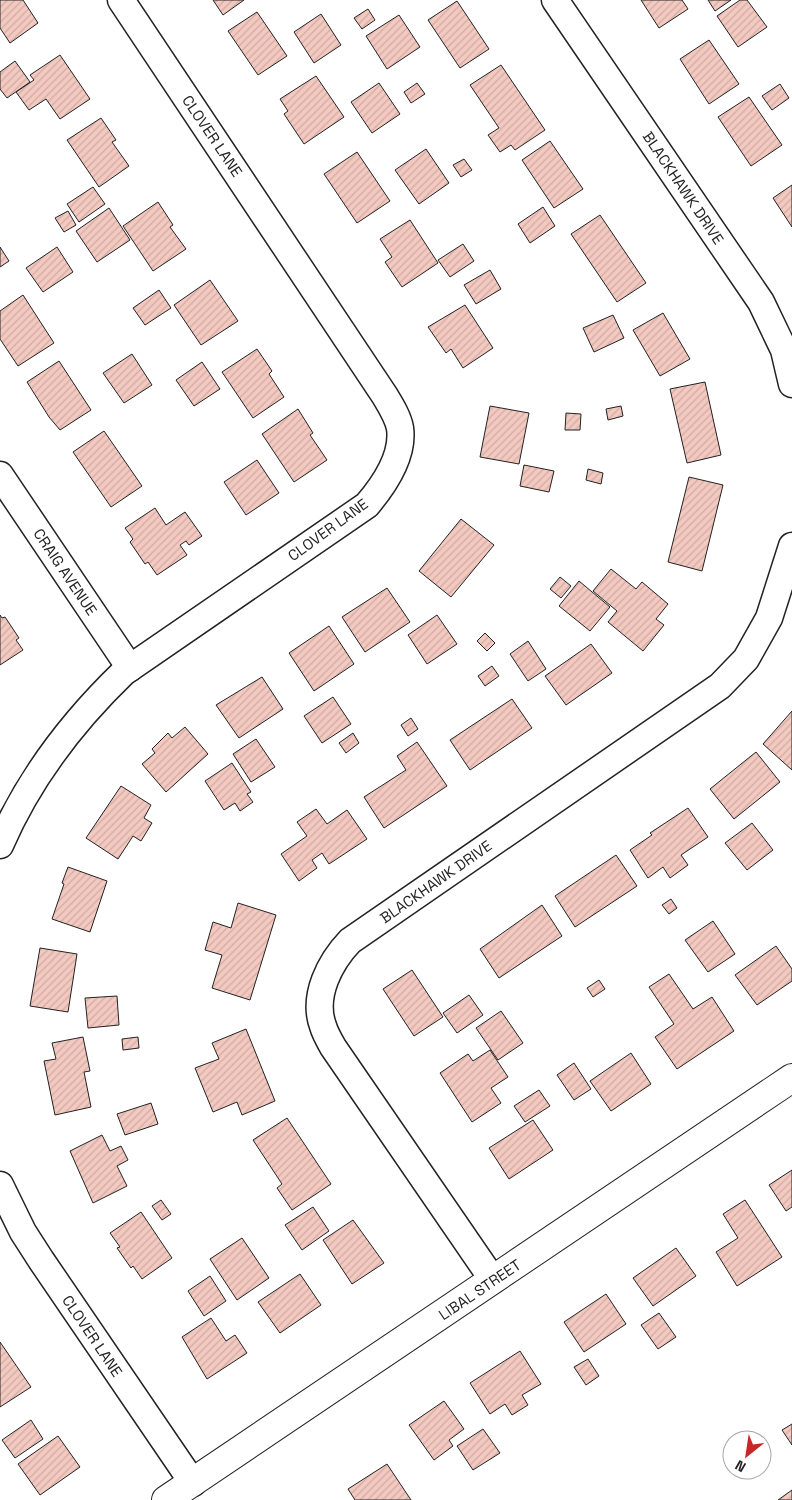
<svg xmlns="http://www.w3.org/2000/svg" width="792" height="1500" font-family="'Space Grotesk',sans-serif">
<defs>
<pattern id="building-hatch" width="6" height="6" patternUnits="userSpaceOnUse" patternTransform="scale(1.25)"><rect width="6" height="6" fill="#f3c9c0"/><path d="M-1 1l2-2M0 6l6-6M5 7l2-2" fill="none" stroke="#d0aca5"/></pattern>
</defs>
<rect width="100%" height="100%" fill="#fff"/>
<!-- building -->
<g fill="url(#building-hatch)" stroke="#222">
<polygon points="0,0 23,0 38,23 10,43 0,28"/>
<polygon points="213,0 244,0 223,15"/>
<polygon points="641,0 682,0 688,9 659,28"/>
<polygon points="708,0 731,0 715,11"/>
<polygon points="740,0 747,0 767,27 738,47 717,16"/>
<polygon points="457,1 489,49 460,68 428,20"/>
<polygon points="368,9 375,20 362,29 354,18"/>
<polygon points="257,12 287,56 258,75 228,31"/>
<polygon points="321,14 341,45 314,63 294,32"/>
<polygon points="399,15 420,47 387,69 366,36"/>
<polygon points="709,40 739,84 709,104 680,59"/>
<polygon points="60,55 90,99 60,119 46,99 29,110 16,92 34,80 30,75"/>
<polygon points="15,61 30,82 7,98 0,89 0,72"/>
<polygon points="501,65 545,130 515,150 511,145 500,152 488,135 499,128 470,85"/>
<polygon points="316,76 344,117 304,144 284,114 288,111 280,99"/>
<polygon points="379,83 400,114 372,133 351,102"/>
<polygon points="417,83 425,94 411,103 404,92"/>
<polygon points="780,84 789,98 772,110 762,96"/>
<polygon points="749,97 782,145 751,166 718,117"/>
<polygon points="101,118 116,140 112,142 129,166 99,187 67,140"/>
<polygon points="550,141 583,189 554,208 522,160"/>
<polygon points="426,149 449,183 419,204 395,170"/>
<polygon points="357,152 390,201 357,223 324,174"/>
<polygon points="464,159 472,170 461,177 453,165"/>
<polygon points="792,185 792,227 773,198"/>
<polygon points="93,187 105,204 79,222 67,204"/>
<polygon points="158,202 173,225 170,227 186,249 153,271 123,226"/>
<polygon points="543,207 555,226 530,243 518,224"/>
<polygon points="109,208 130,240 97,262 76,231"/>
<polygon points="68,211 76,225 64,232 55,218"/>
<polygon points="600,215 646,283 617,302 571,234"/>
<polygon points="410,220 438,263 402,287 385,262 392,257 380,239"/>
<polygon points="463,244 474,261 450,277 438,260"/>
<polygon points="0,247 9,261 0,267"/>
<polygon points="57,247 73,272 43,292 26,268"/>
<polygon points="490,270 501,289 476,304 464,285"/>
<polygon points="210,280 238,321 201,345 174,305"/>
<polygon points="159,290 171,308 145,325 133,308"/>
<polygon points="23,295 54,343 18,366 0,339 0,311"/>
<polygon points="465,305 493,348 463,368 451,349 446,353 428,327"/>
<polygon points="663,313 690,359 660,376 633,330"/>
<polygon points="613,315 624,338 594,352 583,328"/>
<polygon points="257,349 272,371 269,374 284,397 253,418 222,372"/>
<polygon points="132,354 152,385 124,403 103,373"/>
<polygon points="59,361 91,410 60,430 49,417 27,382"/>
<polygon points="202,362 220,389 194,406 176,380"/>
<polygon points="705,382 721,455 687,463 670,389"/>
<polygon points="490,406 529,413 519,464 480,457"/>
<polygon points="621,406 623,416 608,420 606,409"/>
<polygon points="298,409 313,433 310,435 327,460 294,482 262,434"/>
<polygon points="566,413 581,414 580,430 565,430"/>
<polygon points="104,431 142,486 111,507 73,452"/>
<polygon points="257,460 279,493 246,515 224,482"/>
<polygon points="524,465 554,471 549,492 520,486"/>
<polygon points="588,469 603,473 601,484 586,480"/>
<polygon points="689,477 723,485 702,571 668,562"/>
<polygon points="155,508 166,525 185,512 202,536 189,545 186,541 180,545 187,555 157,575 148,562 145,564 130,542 133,539 125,528"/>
<polygon points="461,519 494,545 451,597 419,571"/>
<polygon points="611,569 636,589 642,582 668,604 656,619 664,625 643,651 608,622 617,611 593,591"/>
<polygon points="560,577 571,586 561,598 550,589"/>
<polygon points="579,581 610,607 590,631 559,606"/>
<polygon points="387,588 410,622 365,652 342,617"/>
<polygon points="0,615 2,618 5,617 19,638 16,640 23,650 0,665"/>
<polygon points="437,615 457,644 427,664 408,635"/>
<polygon points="329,626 354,664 314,691 289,653"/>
<polygon points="485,633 495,643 487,651 477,641"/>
<polygon points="528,641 546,669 528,681 510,654"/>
<polygon points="591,644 612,673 566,705 545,676"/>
<polygon points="492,666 499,676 485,686 478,676"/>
<polygon points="262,677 283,709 239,738 216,705"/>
<polygon points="333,697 351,724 322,743 304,716"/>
<polygon points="512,699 532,728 470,770 450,740"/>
<polygon points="792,711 792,770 763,744"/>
<polygon points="411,718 418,729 408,736 401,725"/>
<polygon points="185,727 208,754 166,792 142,764 155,753 152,749 168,733 172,738"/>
<polygon points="353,733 359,743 346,753 339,743"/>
<polygon points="256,739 275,767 251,782 233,754"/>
<polygon points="417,742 447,786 384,828 364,797 406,770 397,756"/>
<polygon points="756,752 780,782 734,819 710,789"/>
<polygon points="232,763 251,792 247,794 253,802 240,811 235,803 224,810 205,781"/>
<polygon points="121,786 151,805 144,818 152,823 141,841 133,836 118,859 86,838"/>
<polygon points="688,808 708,837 681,855 688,865 670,878 663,867 648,878 630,850 652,835 650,833"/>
<polygon points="316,809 327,824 347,810 367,839 329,864 322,853 312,860 317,868 299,881 281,854 307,836 297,822"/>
<polygon points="752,823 773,850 747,870 725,843"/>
<polygon points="616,855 637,886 575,927 555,896"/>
<polygon points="68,867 107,881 90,932 52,919 64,884 62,883"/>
<polygon points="671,899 677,908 669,914 662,905"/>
<polygon points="238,903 276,915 250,1000 212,988 222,955 205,950 213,922 231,928"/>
<polygon points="542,905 562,936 499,978 480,949"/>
<polygon points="713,921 735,954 708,972 685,940"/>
<polygon points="776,946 792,969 792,981 757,1005 735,975"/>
<polygon points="40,948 77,954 68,1012 30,1006"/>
<polygon points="412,970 443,1017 414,1036 383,989"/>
<polygon points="669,974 693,1009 712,997 734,1031 677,1069 655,1037 674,1024 649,987"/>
<polygon points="599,980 605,989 593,997 587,988"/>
<polygon points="469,995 483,1015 457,1033 443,1013"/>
<polygon points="117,996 119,1025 88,1028 85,998"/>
<polygon points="501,1011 523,1043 498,1060 476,1028"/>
<polygon points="246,1029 275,1101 242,1115 237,1102 213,1112 195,1068 219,1059 212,1043"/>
<polygon points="83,1037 90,1071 84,1072 91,1107 55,1115 44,1061 56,1059 52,1043"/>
<polygon points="138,1037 139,1048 123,1050 122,1039"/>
<polygon points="490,1050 508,1077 491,1088 501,1103 472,1122 440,1073 468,1054 473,1061"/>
<polygon points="631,1053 651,1084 611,1111 590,1081"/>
<polygon points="574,1063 591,1089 574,1100 557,1075"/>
<polygon points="539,1090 550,1106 525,1122 514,1106"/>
<polygon points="151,1103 158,1124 125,1135 117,1114"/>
<polygon points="287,1118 331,1184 292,1210 277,1188 282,1184 253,1140"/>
<polygon points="533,1120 553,1150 509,1179 489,1148"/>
<polygon points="102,1135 110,1151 121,1146 128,1160 117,1166 127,1186 93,1203 70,1151"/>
<polygon points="792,1170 792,1207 786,1211 769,1185"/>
<polygon points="161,1200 171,1214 162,1220 152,1206"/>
<polygon points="745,1200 782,1257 737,1286 716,1252 738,1238 723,1214"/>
<polygon points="313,1207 329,1231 302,1250 285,1225"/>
<polygon points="141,1212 172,1258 142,1279 133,1266 131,1268 117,1248 120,1247 110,1233"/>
<polygon points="353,1220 384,1263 352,1284 323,1240"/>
<polygon points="242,1238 269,1278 237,1300 210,1259"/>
<polygon points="676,1248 696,1276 653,1306 633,1278"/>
<polygon points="300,1274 321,1305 280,1333 258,1302"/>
<polygon points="210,1276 226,1301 204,1316 188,1291"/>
<polygon points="606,1294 626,1324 584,1352 564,1322"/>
<polygon points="659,1313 676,1337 658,1349 641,1325"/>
<polygon points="211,1318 226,1341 235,1335 247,1353 207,1379 182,1337"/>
<polygon points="0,1342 31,1387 0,1407"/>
<polygon points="520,1351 541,1384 522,1395 528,1405 512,1415 505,1404 490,1414 470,1383"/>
<polygon points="588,1359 599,1376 586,1385 574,1367"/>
<polygon points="444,1401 464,1429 449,1440 453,1446 434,1460 409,1425"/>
<polygon points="31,1420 43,1439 15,1458 2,1440"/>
<polygon points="792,1424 792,1445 782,1430"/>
<polygon points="483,1429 500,1453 473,1470 457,1446"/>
<polygon points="58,1436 80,1467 40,1495 18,1464"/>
<polygon points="387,1464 411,1500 355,1500 348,1489"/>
<polygon points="792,1490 792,1500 778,1500"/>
</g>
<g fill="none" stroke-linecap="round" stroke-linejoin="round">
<!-- street casing -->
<g stroke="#222" stroke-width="29">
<g id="street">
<polyline points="555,0 761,302 784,350 792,384"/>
<polyline points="0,475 130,668"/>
<path d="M 0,845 C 29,778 71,723 124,672 L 367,505 C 384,485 404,456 400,428 C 398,417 391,406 385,396 L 121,0"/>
<polyline points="0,1185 23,1232 41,1260 193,1483"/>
<path d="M 493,1280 L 333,1047 C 329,1040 325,1033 323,1026 C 312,996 330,962 350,941 L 720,686 L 746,659 L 769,618 L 792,546"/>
</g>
</g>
<!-- secondary casing -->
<g stroke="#222" stroke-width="30">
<polyline id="secondary" points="166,1500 792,1078"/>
</g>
<!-- street -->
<use href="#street" stroke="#fff" stroke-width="26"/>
<!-- secondary -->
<use href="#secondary" stroke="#fff" stroke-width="28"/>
</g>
<g text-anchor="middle" stroke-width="4" stroke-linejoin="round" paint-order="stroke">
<!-- street labels -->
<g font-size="15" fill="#222" stroke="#fff">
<text transform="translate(212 136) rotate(56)" y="5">CLOVER LANE</text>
<text transform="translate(683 188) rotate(56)" y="5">BLACKHAWK DRIVE</text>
<text transform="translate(328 530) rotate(-36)" y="5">CLOVER LANE</text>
<text transform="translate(65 572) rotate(56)" y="5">CRAIG AVENUE</text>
<text transform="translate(436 882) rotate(-35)" y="5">BLACKHAWK DRIVE</text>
<text transform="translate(480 1290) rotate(-34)" y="5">LIBAL STREET</text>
<text transform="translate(92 1336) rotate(56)" y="5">CLOVER LANE</text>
</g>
</g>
<!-- north arrow -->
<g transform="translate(747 1455) rotate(210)"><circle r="24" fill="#ffffff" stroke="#a7a7a7"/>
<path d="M0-4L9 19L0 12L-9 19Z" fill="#c62828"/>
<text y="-8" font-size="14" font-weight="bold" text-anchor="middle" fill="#222222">N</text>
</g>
</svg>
